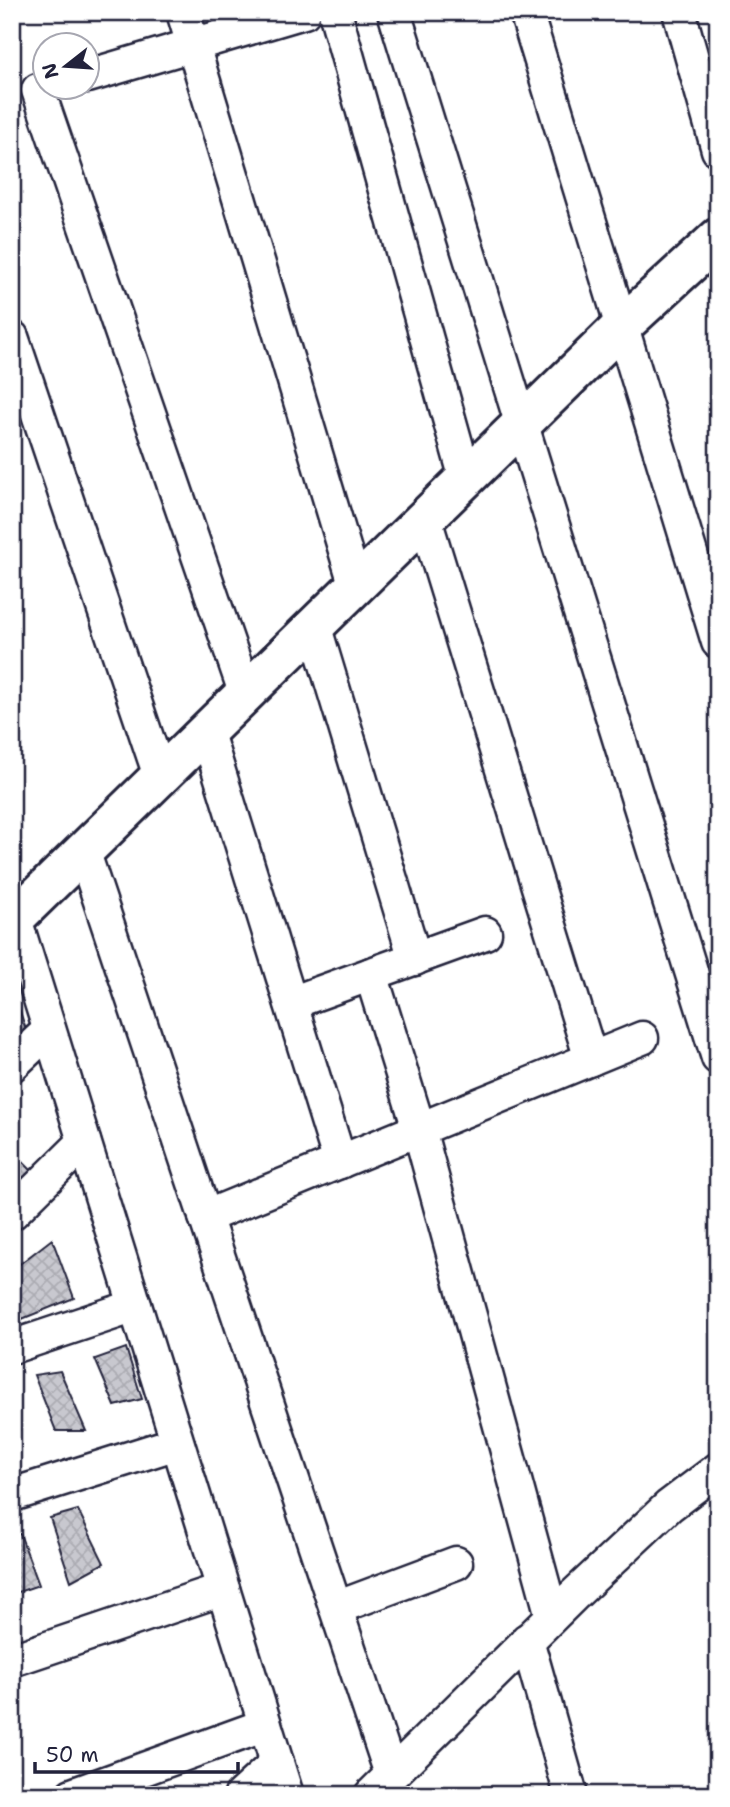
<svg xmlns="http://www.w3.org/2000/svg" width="730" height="1807" font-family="'Shantell Sans',sans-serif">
<defs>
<pattern id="building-cross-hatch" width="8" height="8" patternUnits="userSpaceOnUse" patternTransform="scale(1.75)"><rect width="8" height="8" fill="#c8c8cf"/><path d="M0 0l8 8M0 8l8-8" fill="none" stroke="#acacb3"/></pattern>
</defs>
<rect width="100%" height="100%" fill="#fff"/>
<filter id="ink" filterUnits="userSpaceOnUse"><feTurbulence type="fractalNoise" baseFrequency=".0143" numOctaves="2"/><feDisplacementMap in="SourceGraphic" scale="14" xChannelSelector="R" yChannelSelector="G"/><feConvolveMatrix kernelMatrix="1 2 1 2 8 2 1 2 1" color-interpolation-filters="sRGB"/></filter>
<g filter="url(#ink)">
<!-- building -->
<g fill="url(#building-cross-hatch)" stroke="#22223b" stroke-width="2">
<polygon points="12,987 27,1033 12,1036"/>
<polygon points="12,1151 35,1174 12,1185"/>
<polygon points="52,1239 74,1298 12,1323 12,1270"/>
<polygon points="126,1348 142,1399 115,1406 95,1359"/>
<polygon points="60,1371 86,1431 56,1431 34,1375"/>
<polygon points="12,1404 19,1430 12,1435"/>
<polygon points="78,1510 104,1563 71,1581 50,1518"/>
<polygon points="12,1534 20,1534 39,1585 12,1594"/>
</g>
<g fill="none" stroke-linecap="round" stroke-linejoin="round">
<!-- street casing -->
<g stroke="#22223b" stroke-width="37">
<g id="street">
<polyline points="183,12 356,587"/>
<polyline points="335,12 466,479"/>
<polyline points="394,12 718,1058"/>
<polyline points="526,12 718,642"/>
<polyline points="679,12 718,150"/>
<polyline points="88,76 304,12"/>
<polyline points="38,90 246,695"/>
<polyline points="12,337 161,779"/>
<polyline points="425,519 591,1059"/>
<polyline points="315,628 415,959"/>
<polyline points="207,733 340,1162"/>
<polyline points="84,853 391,1774"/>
<polyline points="12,909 287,1795"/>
<polyline points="371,974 419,1129 552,1616"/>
<polyline points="291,1003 485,933"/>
<polyline points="12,1065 49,1030"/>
<polyline points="12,1213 84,1142"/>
<polyline points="205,1217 642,1038"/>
<polyline points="12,1347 135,1306"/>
<polyline points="12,1495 177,1443"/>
<polyline points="336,1608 456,1563"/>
<polyline points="527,1640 571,1795"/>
<polyline points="12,1660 223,1589"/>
<polyline points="72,1795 265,1725"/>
<polyline points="241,1795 277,1762"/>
<polyline points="371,1795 573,1596 669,1506 718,1469"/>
</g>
</g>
<!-- secondary casing -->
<g stroke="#22223b" stroke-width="44">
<polyline id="secondary" points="12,921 621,327 718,238"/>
</g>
<!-- street -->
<use href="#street" stroke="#fff" stroke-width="32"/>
<!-- secondary -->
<use href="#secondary" stroke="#fff" stroke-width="38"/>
</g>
</g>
<!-- margin -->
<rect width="730" height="1807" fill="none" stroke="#fff" stroke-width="42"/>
<rect x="21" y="21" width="688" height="1765" fill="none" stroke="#22223b" stroke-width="2.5" filter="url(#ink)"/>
<!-- north arrow -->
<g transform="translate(66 66) rotate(253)"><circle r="33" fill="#ffffff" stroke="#a7a7b1" stroke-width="2"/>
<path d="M0-5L12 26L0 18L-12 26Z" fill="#22223b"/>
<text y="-10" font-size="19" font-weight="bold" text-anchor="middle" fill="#22223b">N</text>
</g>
<!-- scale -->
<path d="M35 1762v10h203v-10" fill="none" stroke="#22223b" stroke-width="3.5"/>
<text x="46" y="1762" font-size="21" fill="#22223b" stroke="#ffffff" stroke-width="5" paint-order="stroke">50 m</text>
</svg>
